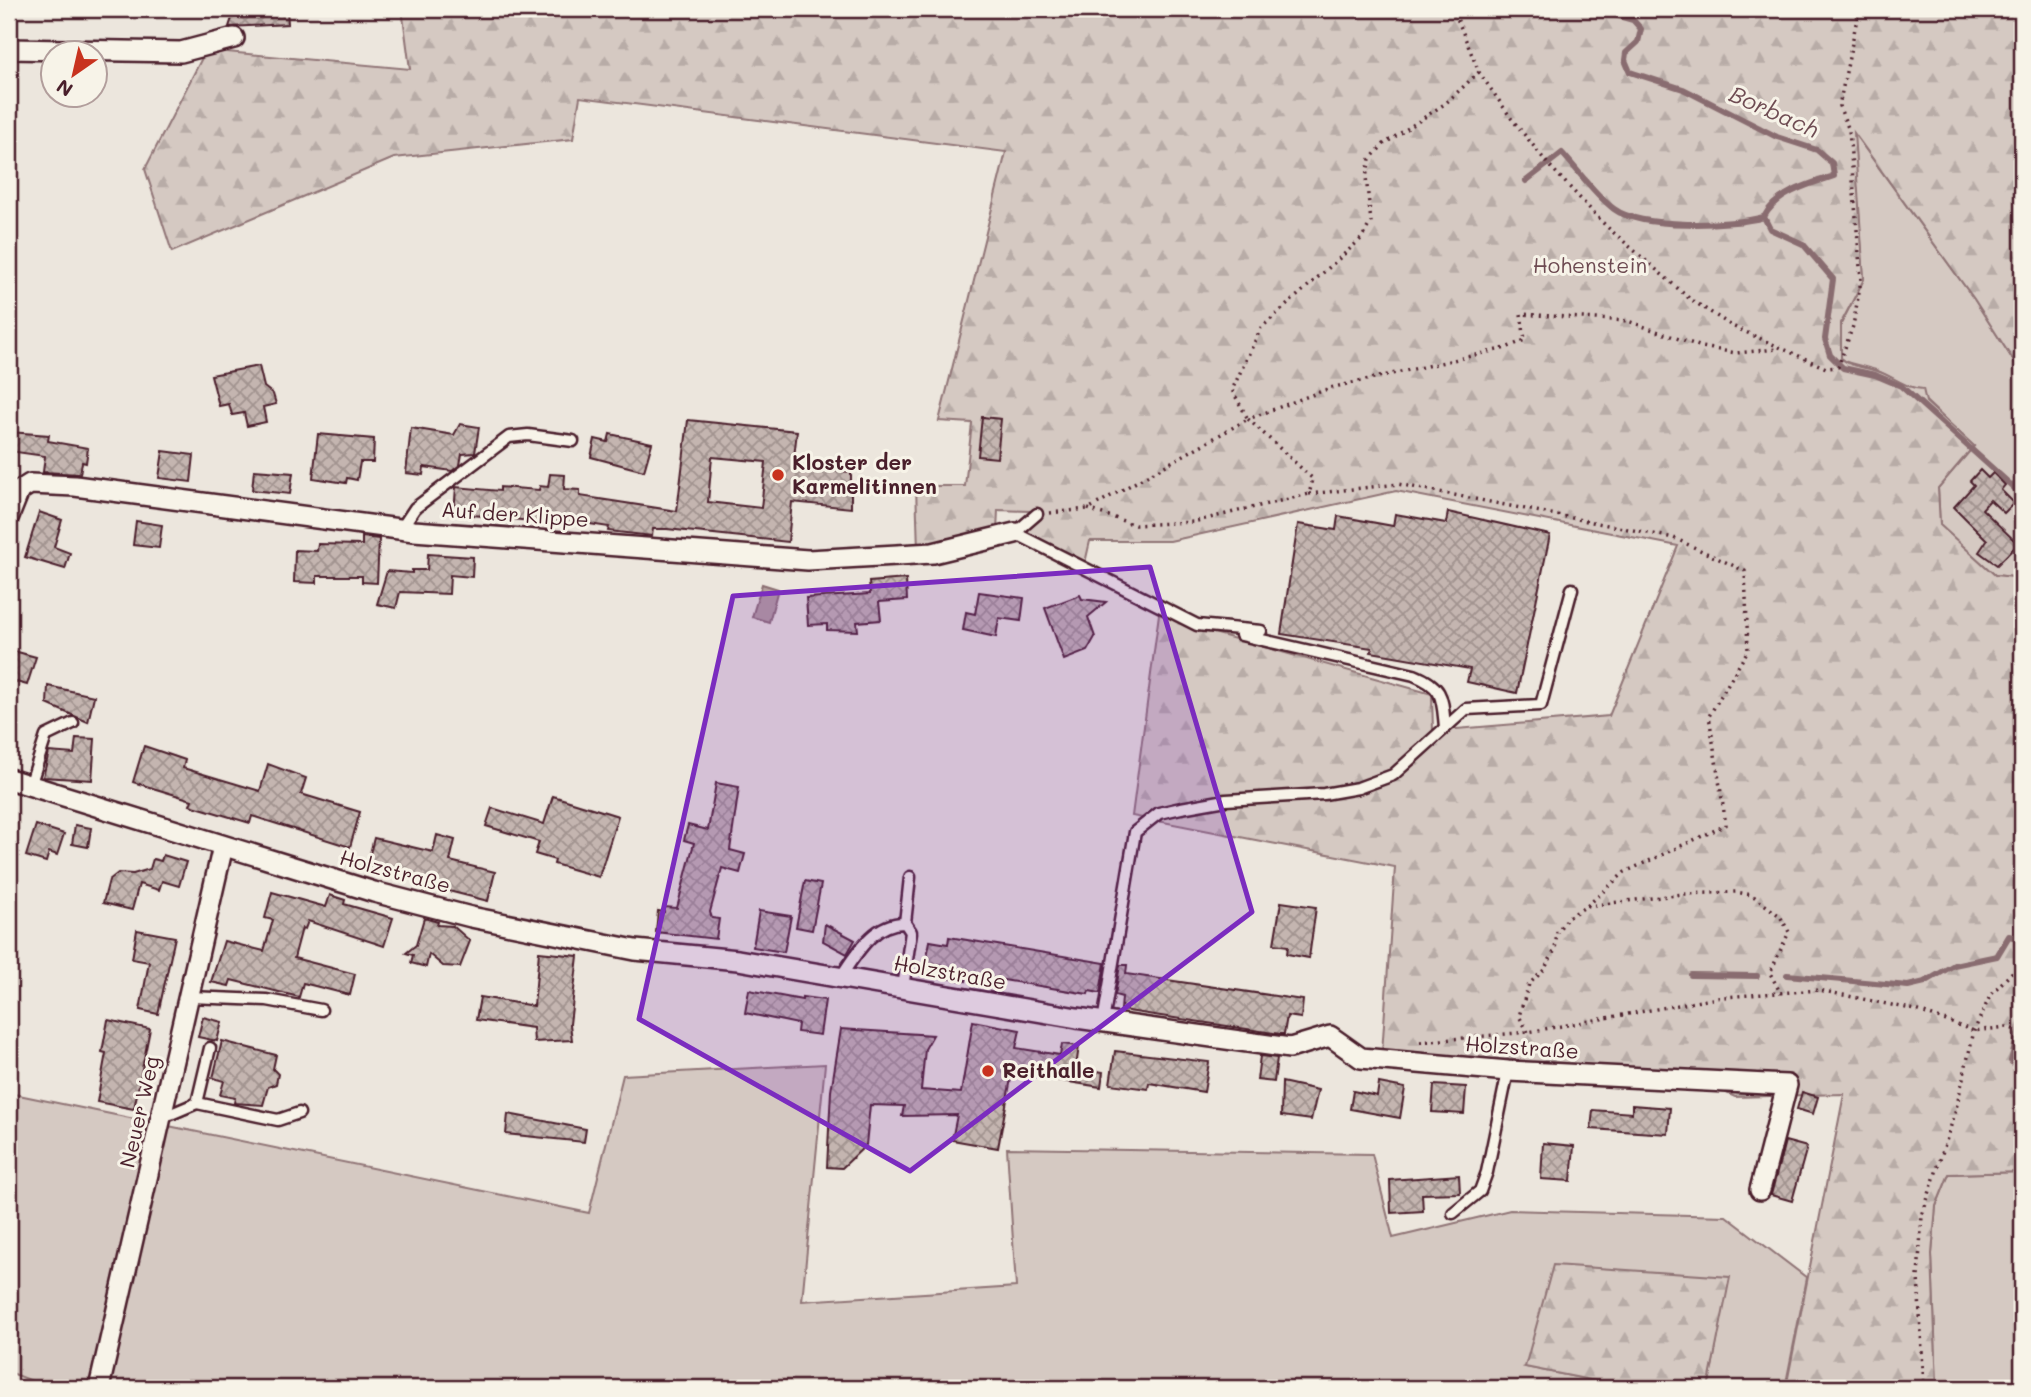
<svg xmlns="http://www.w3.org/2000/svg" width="2031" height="1397" font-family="Mali,sans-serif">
<defs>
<pattern id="forest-firs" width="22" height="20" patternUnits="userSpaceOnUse" patternTransform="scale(1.75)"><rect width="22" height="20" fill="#d5c9c2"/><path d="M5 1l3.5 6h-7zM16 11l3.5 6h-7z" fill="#b8aca7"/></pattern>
<pattern id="building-cross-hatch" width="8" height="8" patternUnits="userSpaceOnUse" patternTransform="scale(1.75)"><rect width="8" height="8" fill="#c4b5b0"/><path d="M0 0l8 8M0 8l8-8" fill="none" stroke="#a1938f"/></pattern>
</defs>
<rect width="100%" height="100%" fill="#ece6dd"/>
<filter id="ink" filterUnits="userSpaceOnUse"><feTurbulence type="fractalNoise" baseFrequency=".0143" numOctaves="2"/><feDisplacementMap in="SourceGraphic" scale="14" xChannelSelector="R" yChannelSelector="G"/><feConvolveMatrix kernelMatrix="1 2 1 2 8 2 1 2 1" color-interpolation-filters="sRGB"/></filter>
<g filter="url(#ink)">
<!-- green -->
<g fill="#d5c9c2" stroke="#907476" stroke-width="2">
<polygon points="1853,132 1974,299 2022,374 2022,578 1995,575 1940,526 1938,488 1974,446 1913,389 1876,370 1846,362 1841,358 1841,324 1864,279"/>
<polygon points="825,1064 802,1301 1016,1287 1007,1148 1372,1154 1393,1238 1510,1210 1726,1216 1807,1278 1785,1388 1708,1388 1729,1278 1525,1367 1631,1388 50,1388 9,1372 9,1093 589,1213 623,1075"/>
<polygon points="2022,1172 2022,1388 1937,1388 1932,1254 1936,1206 1949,1174"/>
</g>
<!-- forest -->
<g fill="url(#forest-firs)" stroke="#907476" stroke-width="2">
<path d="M 402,9 L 2022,9 L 2022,374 L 1974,299 L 1854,133 L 1864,279 L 1841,323 L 1841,358 C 1850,367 1866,367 1877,371 C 1893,376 1907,389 1923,389 L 1926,402 L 1974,446 L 1938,488 L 1940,525 L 1995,575 L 2022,578 L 2022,1172 L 1949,1174 L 1936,1206 L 1932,1254 L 1937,1388 L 1786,1388 L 1844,1094 L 1735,1097 L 1685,1074 L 1381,1067 L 1395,867 L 1132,816 L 1159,614 L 1196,628 L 1432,694 L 1433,731 L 1609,716 L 1678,546 L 1396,491 L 1170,541 L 1090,541 L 1085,563 L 1028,534 L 1029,511 L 998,510 L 997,531 L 918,550 L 916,486 L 965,486 L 972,423 L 939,421 L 1006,152 L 580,97 L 573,139 L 394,158 L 172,252 L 145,169 L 206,50 L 410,69 Z"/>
<polygon points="1553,1265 1730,1277 1708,1388 1631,1388 1525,1367"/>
</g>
<!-- water -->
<polygon fill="#b39f9d" stroke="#896c6f" stroke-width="2" points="762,584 778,589 769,622 752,617"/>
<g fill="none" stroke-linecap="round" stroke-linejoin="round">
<!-- stream -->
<g stroke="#896c6f" stroke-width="6">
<path d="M 1594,9 L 1633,20 L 1641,29 L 1638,42 L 1626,53 L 1625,60 L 1630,72 L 1683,89 L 1777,137 L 1817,150 L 1832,163 L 1834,176 C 1809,184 1776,193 1764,217 L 1770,229 L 1803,244 L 1833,279 L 1825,339 L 1830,355 L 1843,368 L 1875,375 L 1901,386 L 2022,495"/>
<path d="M 1526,181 L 1562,153 C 1578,170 1594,194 1614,209 C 1641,229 1732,226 1764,217"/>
<polyline points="1691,975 1757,976"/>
<polyline points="1787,975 1908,986 1925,982 1954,965 1997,956 2009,936 2022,939"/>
<polyline points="2022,1019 2011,1061 2022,1074"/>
</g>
</g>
<!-- building -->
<g fill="url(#building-cross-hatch)" stroke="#4a1f2b" stroke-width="2" fill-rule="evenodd">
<polygon points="235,9 287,9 288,24 229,27"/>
<polygon points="259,366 264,387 273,394 276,404 263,407 266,422 247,426 244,413 232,415 229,404 219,406 211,375"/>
<polygon points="982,417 1001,419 997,458 978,456"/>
<path d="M 688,420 L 797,431 L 793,466 L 851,472 L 851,508 L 792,502 L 788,542 L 667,529 L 653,529 L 652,536 L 608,531 L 609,527 L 577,522 L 568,525 L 454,513 L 456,487 L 500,491 L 500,487 L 539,490 L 540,486 L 548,487 L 550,474 L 565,475 L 564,489 L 580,490 L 580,496 L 677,511 ZM 712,457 L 766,462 L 761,508 L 708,502 Z"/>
<polygon points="460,424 479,427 475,453 462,454 460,465 452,471 424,467 423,475 406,473 411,428 454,435"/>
<polygon points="9,432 49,435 48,441 88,448 86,463 82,462 80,474 43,472 45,456 9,451"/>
<polygon points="318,434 374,439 373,462 360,462 357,480 347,478 346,483 313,478"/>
<polygon points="610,434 652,443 644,471 591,457 595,439 608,442"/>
<polygon points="163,451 194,455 191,482 159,478"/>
<polygon points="254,470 293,473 290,494 252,490"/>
<polygon points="1980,470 1988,478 1993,473 2005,485 2001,490 2014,503 2004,513 1990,500 1982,509 2018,544 1997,565 1979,552 1987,540 1954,507 1974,485 1970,481"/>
<polygon points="39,512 62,520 54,547 70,553 65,569 25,557"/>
<polygon points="1448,512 1550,535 1517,693 1467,682 1470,669 1371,652 1372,648 1281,634 1298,524 1336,530 1338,516 1393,526 1395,514 1446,523"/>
<polygon points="136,521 162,525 159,548 133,545"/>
<polygon points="362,537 379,539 377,583 362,582 362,576 317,576 317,583 294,582 295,550 317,551 318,544 362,545"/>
<polygon points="428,554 473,557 472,577 450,575 449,594 400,592 396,608 377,604 387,571 412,573 412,570 427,570"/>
<polygon points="906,579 907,600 879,602 881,620 857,622 858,631 827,630 827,624 808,625 806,598 870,594 869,582"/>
<polygon points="979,592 1024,598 1021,621 999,618 996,637 963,630 966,612 975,614"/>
<polygon points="1080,595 1082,599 1106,602 1088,617 1095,637 1087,651 1064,660 1045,608"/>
<polygon points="14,651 36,657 27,685 9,680"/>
<polygon points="48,686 94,696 88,722 47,704"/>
<polygon points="76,738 95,739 92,780 43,777 49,752 74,754"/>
<polygon points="144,746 185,760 183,768 260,791 268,764 306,778 301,794 360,812 350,847 252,816 250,823 190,805 192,800 133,782"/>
<polygon points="716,783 739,787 730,850 745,854 740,873 722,868 710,912 712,918 719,919 716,939 656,932 658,911 664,912 664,907 677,908 694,843 684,840 688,825 708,830"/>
<polygon points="553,796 618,816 599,877 554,864 555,860 535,854 539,842 486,826 492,808 544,824"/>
<polygon points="36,825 64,834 57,855 49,852 46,862 26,856"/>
<polygon points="75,825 91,828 88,847 72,844"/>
<polygon points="437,835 455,840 450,861 495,872 488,901 425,885 426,882 367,865 374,838 433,852"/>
<polygon points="163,855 186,862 179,886 162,881 159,890 139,884 132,910 103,903 109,880 118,873 133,874 150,869 153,859 161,861"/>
<polygon points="805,881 821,884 812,930 796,927"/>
<polygon points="272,892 326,907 330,895 345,900 344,904 393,918 384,946 308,921 305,929 302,928 294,958 355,974 350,995 303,983 299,997 231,980 229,986 211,982 224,941 264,951 273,920 265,918"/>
<polygon points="1281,902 1316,907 1309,958 1287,954 1288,946 1274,944"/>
<polygon points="759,911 791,916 784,952 753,947"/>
<polygon points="424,918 438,922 437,925 453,926 470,941 460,967 443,966 429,954 426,967 411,963 413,955 406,953 416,945"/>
<polygon points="825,924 855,940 847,954 823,941"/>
<polygon points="137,930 175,937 158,1014 140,1010 149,962 132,959"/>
<polygon points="949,937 1105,963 1100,993 1089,991 1088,994 967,974 966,981 940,977 942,965 926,962 930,941 948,944"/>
<polygon points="539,952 578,956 570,1024 572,1040 534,1042 533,1028 476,1020 480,997 534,1006"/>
<polygon points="1120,965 1127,965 1126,974 1303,1000 1301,1018 1287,1016 1284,1034 1280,1034 1121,1010 1122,997 1115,995"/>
<polygon points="749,990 802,1000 802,997 825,1000 820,1035 797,1032 798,1024 745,1013"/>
<polygon points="203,1017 222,1022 217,1041 198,1037"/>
<polygon points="108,1020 150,1029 134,1109 97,1102 106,1053 102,1052"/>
<polygon points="973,1021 1020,1030 1016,1048 1060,1055 1062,1044 1079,1046 1076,1067 1103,1072 1101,1087 1012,1073 998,1148 952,1140 957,1115 902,1116 904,1106 870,1105 866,1145 842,1168 827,1167 831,1091 841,1029 933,1035 925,1049 921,1090 961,1093"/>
<polygon points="222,1041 276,1055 273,1069 278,1074 276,1084 268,1087 263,1105 234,1103 235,1098 220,1095 224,1081 213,1078"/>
<polygon points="1115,1051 1209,1062 1204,1092 1149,1083 1148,1089 1110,1084"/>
<polygon points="1260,1056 1277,1058 1274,1082 1257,1080"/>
<polygon points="1282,1082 1318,1090 1311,1120 1281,1116"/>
<polygon points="1379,1083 1405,1088 1400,1118 1350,1109 1353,1091 1377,1096"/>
<polygon points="1434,1085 1466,1087 1464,1114 1432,1112"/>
<polygon points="1802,1092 1818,1097 1813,1114 1797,1109"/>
<polygon points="1632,1105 1670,1108 1668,1134 1591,1129 1593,1110 1632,1113"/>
<polygon points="508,1114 586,1129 584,1142 506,1134"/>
<polygon points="1785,1141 1807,1147 1792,1201 1771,1195"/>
<polygon points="1543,1143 1574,1146 1571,1181 1541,1179"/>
<polygon points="1459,1175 1460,1193 1422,1194 1423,1211 1391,1213 1390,1180"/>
</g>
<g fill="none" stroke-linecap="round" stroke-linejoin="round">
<!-- lane casing -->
<g stroke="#4a1f2b" stroke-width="15">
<g id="lane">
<polyline points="1037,514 1015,533 1197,625 1261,631"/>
<polyline points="401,529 415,508 509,437 528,435 573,441"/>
<path d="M 1241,635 L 1414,675 C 1444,687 1442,698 1445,727"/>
<polyline points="30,786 46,736 73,723"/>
<polyline points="905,923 910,877"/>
<path d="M 841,976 C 857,953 874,922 905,923 L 911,932 L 903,988"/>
<polyline points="190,997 267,1000 321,1010"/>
<polyline points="1103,1022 1135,832 1159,813 1181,808 1226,800 1324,794 1358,788 1393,775 1466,709 1541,705 1572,589"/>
<polyline points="197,1103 278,1120 299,1113"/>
<polyline points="163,1113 171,1114 197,1103 210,1048"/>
<polyline points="1453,1213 1480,1191 1487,1172 1508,1071"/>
</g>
</g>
<!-- street casing -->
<g stroke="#4a1f2b" stroke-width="24">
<g id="street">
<polyline points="9,49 181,52 234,38"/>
<polyline points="9,516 19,491 30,484 75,486 414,531 808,560 933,553 1015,533"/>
<polyline points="9,779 374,892 471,917 635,950 738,960 1077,1018 1290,1048 1330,1036 1361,1058 1508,1071 1787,1085 1760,1190"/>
<polyline points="99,1388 223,846"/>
</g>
</g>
<!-- path -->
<g stroke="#4a1f2b" stroke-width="3.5" stroke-dasharray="2 5" stroke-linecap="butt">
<polyline points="1449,9 1456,16 1479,72 1511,118 1548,164 1606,226 1690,299 1732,326 1826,368 1838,367 1853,326 1861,280 1849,130 1839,106 1859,9"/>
<polyline points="1309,494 1398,484 1674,538 1745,571 1748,650 1709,716 1726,825 1625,872 1587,906"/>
<polyline points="1088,509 1135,525 1193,522 1309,494 1313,479 1248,419 1330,388 1506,348 1525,340 1521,314 1628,321 1702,347 1736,353 1777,349"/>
<polyline points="1050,513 1088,509 1248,419 1232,390 1261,328 1361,239 1371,222 1366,177 1370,159 1384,144 1446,103 1479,72"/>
<polyline points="1528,1032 1519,1016 1529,984 1544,970 1555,950 1557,932 1568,917 1587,906 1684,894 1736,892 1752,895 1780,916 1789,932 1770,973 1781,994"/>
<polyline points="1420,1042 1528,1032 1723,997 1819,990 1916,1010 1974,1031 2007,1027 2022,1032"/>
<polyline points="1924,1388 1918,1277 1922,1216 1955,1113 1974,1031 1991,994 2021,963"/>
</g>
<!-- lane -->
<use href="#lane" stroke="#f7f3e8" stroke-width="10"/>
<!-- street -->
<use href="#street" stroke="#f7f3e8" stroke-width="19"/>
</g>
</g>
<!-- marked area -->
<path fill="#7b2cbf" fill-opacity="0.2" stroke="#7b2cbf" stroke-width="5" stroke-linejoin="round" d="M 1150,567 L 1252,912 L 910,1171 L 639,1019 L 733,596 Z"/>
<!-- markers -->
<g fill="#c8321e" stroke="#f7f3e8" stroke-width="2.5">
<circle cx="778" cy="475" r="7"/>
<circle cx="988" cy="1071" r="7"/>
</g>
<g text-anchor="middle" stroke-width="6" stroke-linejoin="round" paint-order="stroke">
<!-- park labels -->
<g font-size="21" fill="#6d4a51" stroke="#f7f3e8">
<text x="1590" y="273">Hohenstein</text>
</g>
<!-- poi labels -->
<g font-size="21" font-weight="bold" fill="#4a1f2b" stroke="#f7f3e8" text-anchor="start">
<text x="792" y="470">Kloster der<tspan x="792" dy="24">Karmelitinnen</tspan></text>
<text x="1002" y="1078">Reithalle</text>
</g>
<!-- street labels -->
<g font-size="21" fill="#4a1f2b" stroke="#f7f3e8">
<text transform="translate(515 515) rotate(4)" y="7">Auf der Klippe</text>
<text transform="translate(395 872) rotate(15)" y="7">Holzstraße</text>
<text transform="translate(950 973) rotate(10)" y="7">Holzstraße</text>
<text transform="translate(1522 1048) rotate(4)" y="7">Holzstraße</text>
<text transform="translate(140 1112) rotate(-77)" y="7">Neuer Weg</text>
</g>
<!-- water labels -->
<g font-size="23" font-style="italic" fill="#6f4c53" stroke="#f7f3e8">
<text transform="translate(1774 112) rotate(24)" y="8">Borbach</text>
</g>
</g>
<!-- margin -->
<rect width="2031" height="1397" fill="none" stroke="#f7f3e8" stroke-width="35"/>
<rect x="18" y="18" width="1996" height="1362" fill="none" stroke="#4a1f2b" stroke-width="2.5" filter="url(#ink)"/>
<!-- north arrow -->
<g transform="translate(74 74) rotate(214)"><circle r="33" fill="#f7f3e8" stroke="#b29e9c" stroke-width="2"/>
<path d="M0-5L12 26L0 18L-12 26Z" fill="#c8321e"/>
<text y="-10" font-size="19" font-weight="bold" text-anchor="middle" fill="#4a1f2b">N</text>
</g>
</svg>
